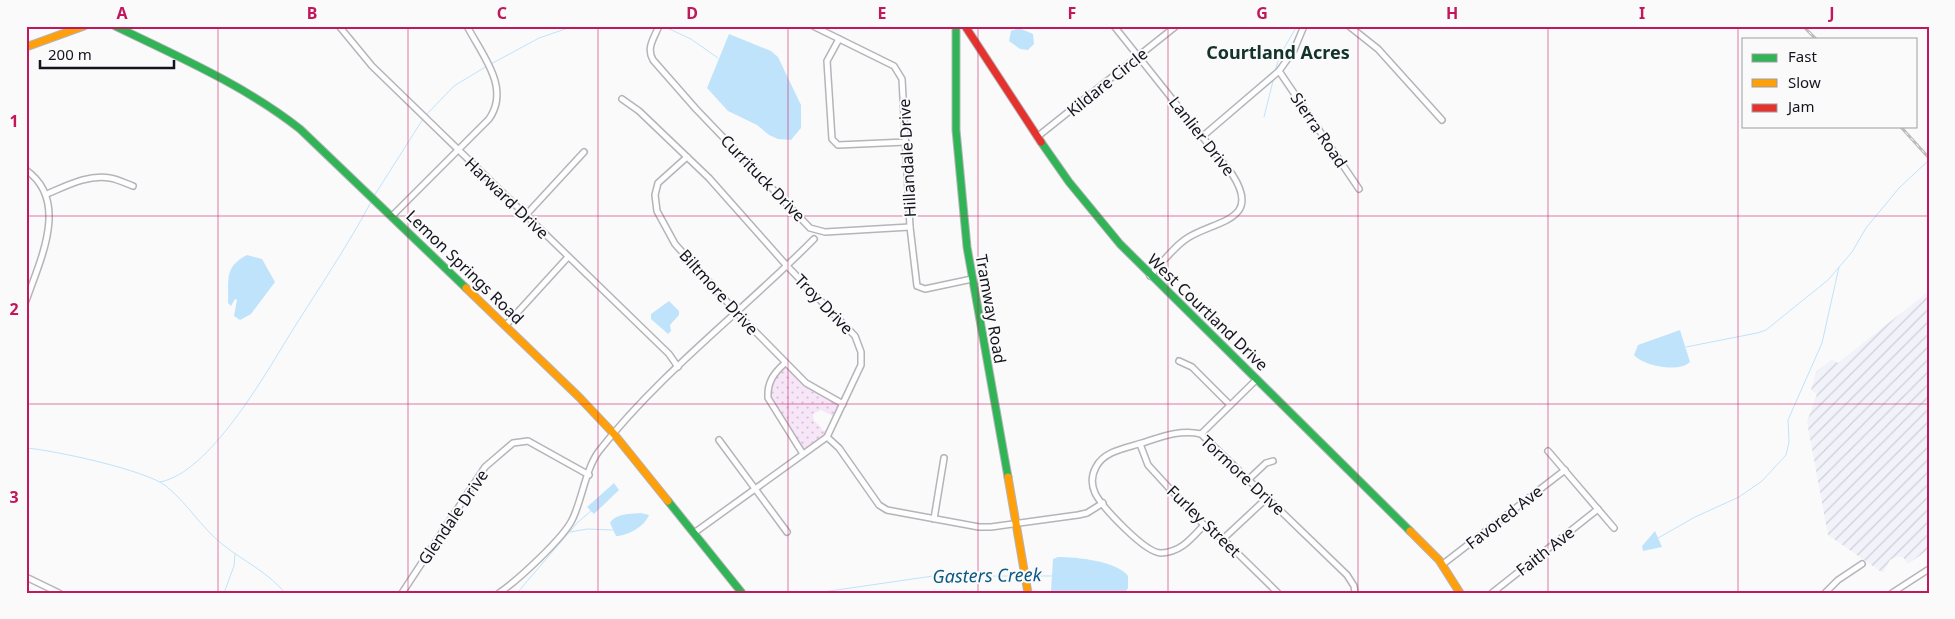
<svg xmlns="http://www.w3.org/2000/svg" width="1955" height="619" font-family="'Noto Sans',sans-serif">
<defs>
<pattern id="industrial-furrows" width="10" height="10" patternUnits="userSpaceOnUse" patternTransform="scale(1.25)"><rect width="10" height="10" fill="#f2f2fb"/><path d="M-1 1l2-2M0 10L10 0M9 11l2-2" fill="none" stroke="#cfcfd7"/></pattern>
<pattern id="park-dots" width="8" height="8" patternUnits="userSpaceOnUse" patternTransform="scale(1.25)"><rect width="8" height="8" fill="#f7e5f8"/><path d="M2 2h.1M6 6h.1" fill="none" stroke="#d3c4d4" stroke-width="1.8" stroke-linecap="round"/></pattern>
</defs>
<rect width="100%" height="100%" fill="#fafafa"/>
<!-- industrial -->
<polygon fill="url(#industrial-furrows)" points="1929,291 1929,549 1908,564 1903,557 1896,557 1890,560 1883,573 1828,535 1807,422 1817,394 1811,390 1816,372 1832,359 1838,363"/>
<!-- park -->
<path fill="url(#park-dots)" d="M 785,366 L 812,390 L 841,405 L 835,417 L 821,410 L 813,414 L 814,421 L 822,428 L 821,430 L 827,431 L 825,436 L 803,450 C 785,422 754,396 785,366 Z"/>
<!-- water -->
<g fill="#c0e3fc">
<polygon points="1019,28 1033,34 1034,44 1028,50 1020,49 1009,41 1011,31"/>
<polygon points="729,34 771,51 778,57 801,105 801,128 791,140 778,139 769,135 757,125 728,111 707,88"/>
<path d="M 247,255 L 262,259 L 275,282 L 251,314 L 240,320 L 234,316 L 237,300 L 235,299 L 231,306 L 228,303 C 229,279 224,267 247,255 Z"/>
<polygon points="669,301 679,311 679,315 670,325 671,331 668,334 651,319 651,314"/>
<path d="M 1680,330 L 1690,362 C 1679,373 1643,366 1634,355 L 1638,345 Z"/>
<polygon points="614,483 619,490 594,514 587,507"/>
<path d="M 641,513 L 649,515 C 645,526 628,536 616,536 L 610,523 C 616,513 631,514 641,513 Z"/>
<polygon points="1655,531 1662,547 1643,551 1642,546"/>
<path d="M 1058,557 C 1077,557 1117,561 1128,576 L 1128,588 L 1125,593 L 1055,593 L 1051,591 L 1053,559 Z"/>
</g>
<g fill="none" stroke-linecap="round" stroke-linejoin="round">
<!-- stream -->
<g stroke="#c0e3fc" stroke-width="1">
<polyline points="663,26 691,39 718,58"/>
<polyline points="491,64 539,38 574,26"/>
<polyline points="1275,71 1280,55 1297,26"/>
<polyline points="425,116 454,86 487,66"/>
<polyline points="1264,117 1274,77"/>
<polyline points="374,196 423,119"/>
<polyline points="1686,347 1757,333 1766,330 1828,280 1852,252 1866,228 1899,188 1928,161"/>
<path d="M 26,448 C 53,450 146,470 166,486 C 187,503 201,527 222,544 C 243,561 268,572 285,593"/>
<path d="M 160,482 C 210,473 266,373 292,331 C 319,288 347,247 371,202"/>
<polyline points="570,532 587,529 613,530"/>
<polyline points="1658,538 1695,517 1739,497 1762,481 1786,455 1789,442 1788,420 1822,343 1839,267"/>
<polyline points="1028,576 1054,576"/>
<polyline points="224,593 234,566 235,554"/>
<polyline points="517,593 578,522 591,511"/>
<polyline points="816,593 933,576 1021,576"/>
</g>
<!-- street casing -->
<g stroke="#b4b4ba" stroke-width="8">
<g id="street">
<polyline points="339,26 372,66 669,354 678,367"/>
<path d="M 659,26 C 654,38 646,48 653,60 L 696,109 L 810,228 L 825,232 L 910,227"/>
<polyline points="813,26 894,66 902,79 910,227 917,286 925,289 972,279"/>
<path d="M 1114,26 L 1232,174 C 1262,220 1218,220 1189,237 C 1174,246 1162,263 1150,276"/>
<polyline points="1349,26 1378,49 1442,120"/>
<polyline points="839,39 827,61 832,139 838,145 906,142"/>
<polyline points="1279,71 1359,189"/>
<polyline points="622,99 639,111 709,178 787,266 855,336 861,352 861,365 827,437 694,533"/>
<polyline points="1203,136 1279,71 1294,50 1304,26"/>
<polyline points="1037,137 1176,26"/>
<polyline points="687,157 658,183 655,195 657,211 675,244 737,313 806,383 843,404"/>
<path d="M 26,170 C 70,201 40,260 26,301"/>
<path d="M 47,194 C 66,186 88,174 110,178 C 117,179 125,183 133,186"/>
<path d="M 392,216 L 489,119 C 511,88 482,55 467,26"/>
<polyline points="525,216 584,152"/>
<polyline points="506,325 568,257"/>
<polyline points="1179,361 1192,367 1230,405"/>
<path d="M 785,363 C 774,373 767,382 768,398 L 803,454"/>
<polyline points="1201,434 1257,379"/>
<polyline points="827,437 839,448 879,505 887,510 979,527 991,527 1078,515 1087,513 1103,503"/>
<polyline points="719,440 787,532"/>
<polyline points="1140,444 1148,465 1169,488 1204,525 1223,539 1278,593"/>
<polyline points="1548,451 1614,528"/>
<polyline points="1249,479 1266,463 1273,461"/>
<polyline points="934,519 944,458"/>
<path d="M 1204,525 C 1191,539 1181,552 1161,553 C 1145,553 1102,507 1095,493 C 1091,484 1091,476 1096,467 C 1104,451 1126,448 1142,443 C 1161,437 1180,429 1201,434 L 1347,575 L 1354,586 L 1355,593"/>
<polyline points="1223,539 1268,497"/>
<polyline points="1443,564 1565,470"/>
<polyline points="26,577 59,593"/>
<polyline points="402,593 485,467 513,443 528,441 589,475"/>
<path d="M 499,593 C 517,581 565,537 573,518 C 582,499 586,468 599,451 C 661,372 744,310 814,239"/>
<polyline points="1492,593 1598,509"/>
<polyline points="1825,593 1838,580 1862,564"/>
<polyline points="1892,593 1929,569"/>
</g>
</g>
<!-- fast casing -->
<g stroke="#b4b4ba" stroke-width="9">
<g id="fast">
<path d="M 115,26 C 179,57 244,85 300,129 L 466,288"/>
<polyline points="956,26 956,130 967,247 1008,477"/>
<polyline points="1041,142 1069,182 1120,244 1410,531"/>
<polyline points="668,501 742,593"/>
</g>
</g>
<!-- slow casing -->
<g stroke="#b4b4ba" stroke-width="9">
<g id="slow">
<polyline points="26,47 84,26"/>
<polyline points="466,288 579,397 614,434 668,501"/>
<polyline points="1008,477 1028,593"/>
<polyline points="1410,531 1439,560 1460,593"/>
</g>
</g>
<!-- jam casing -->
<g stroke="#b4b4ba" stroke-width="9">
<polyline id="jam" points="965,26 1041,142"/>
</g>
<!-- street -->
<use href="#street" stroke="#fefefe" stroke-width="5"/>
<!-- fast -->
<use href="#fast" stroke="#30b455" stroke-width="7"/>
<!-- slow -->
<use href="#slow" stroke="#ff9f0a" stroke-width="7"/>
<!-- jam -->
<use href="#jam" stroke="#e5322d" stroke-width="7"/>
<!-- rail casing -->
<g stroke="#bbbbbd" stroke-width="3">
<g id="rail">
<polyline points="1803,26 1816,39"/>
<polyline points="1900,126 1929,158"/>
</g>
</g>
<!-- rail -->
<use href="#rail" stroke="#fafafa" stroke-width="1" stroke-dasharray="4" stroke-linecap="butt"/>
</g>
<!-- grid -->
<path fill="none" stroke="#c2185b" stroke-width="1" stroke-opacity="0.55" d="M 218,26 L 218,593M 408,26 L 408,593M 598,26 L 598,593M 788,26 L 788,593M 978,26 L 978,593M 1168,26 L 1168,593M 1358,26 L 1358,593M 1548,26 L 1548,593M 1738,26 L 1738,593M 26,216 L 1929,216M 26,404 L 1929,404"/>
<g text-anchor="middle" stroke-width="4" stroke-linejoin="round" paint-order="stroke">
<!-- street labels -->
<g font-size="16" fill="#13141f" stroke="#fafafa">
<text transform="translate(1107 82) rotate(-39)" y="6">Kildare Circle</text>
<text transform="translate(1319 130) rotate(56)" y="6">Sierra Road</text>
<text transform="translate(1202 136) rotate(52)" y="6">Lanlier Drive</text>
<text transform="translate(907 158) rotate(-93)" y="6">Hillandale Drive</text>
<text transform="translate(763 178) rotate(46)" y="6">Currituck Drive</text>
<text transform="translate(507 198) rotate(44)" y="6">Harward Drive</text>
<text transform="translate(465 267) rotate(44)" y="6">Lemon Springs Road</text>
<text transform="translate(719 292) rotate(48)" y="6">Biltmore Drive</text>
<text transform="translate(824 304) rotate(46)" y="6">Troy Drive</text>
<text transform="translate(991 309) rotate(80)" y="6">Tramway Road</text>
<text transform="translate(1208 312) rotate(44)" y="6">West Courtland Drive</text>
<text transform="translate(1243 475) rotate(43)" y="6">Tormore Drive</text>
<text transform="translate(453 517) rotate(-56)" y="6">Glendale Drive</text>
<text transform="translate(1504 517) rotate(-38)" y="6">Favored Ave</text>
<text transform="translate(1204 521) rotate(44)" y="6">Furley Street</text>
<text transform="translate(1545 551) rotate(-38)" y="6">Faith Ave</text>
</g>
<!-- neighbourhood labels -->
<g font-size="18" font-weight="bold" fill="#12322a" stroke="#fafafa">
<text x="1278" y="59">Courtland Acres</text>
</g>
<!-- water labels -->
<g font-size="18" font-style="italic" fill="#0c5a83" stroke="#fafafa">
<text transform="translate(987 576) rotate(-1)" y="6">Gasters Creek</text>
</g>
</g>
<!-- border -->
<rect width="1955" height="619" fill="none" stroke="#fafafa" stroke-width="55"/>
<!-- legend -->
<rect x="1742" y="38" width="175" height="90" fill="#fafafa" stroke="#9e9ea2"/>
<rect x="1752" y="54" width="25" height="8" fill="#30b455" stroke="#9e9ea2"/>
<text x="1788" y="62" font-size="15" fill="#13141f">Fast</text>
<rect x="1752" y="79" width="25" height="8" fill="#ff9f0a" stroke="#9e9ea2"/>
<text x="1788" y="88" font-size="15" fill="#13141f">Slow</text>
<rect x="1752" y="104" width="25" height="8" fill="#e5322d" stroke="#9e9ea2"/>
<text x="1788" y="112" font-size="15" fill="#13141f">Jam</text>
<!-- scale -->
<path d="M40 60v8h134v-8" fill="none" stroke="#13141f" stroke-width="2.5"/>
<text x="48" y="60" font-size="15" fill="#13141f" stroke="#fafafa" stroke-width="4" paint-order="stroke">200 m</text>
<rect x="28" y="28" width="1900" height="564" fill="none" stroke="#c2185b" stroke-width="2"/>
<g font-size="16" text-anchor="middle" font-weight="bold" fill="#c2185b">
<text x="122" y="19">A</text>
<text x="312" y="19">B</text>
<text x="502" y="19">C</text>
<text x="692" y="19">D</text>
<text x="882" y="19">E</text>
<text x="1072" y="19">F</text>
<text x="1262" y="19">G</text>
<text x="1452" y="19">H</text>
<text x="1642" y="19">I</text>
<text x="1832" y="19">J</text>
<text x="14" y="127">1</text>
<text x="14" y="315">2</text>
<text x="14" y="503">3</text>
</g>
</svg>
